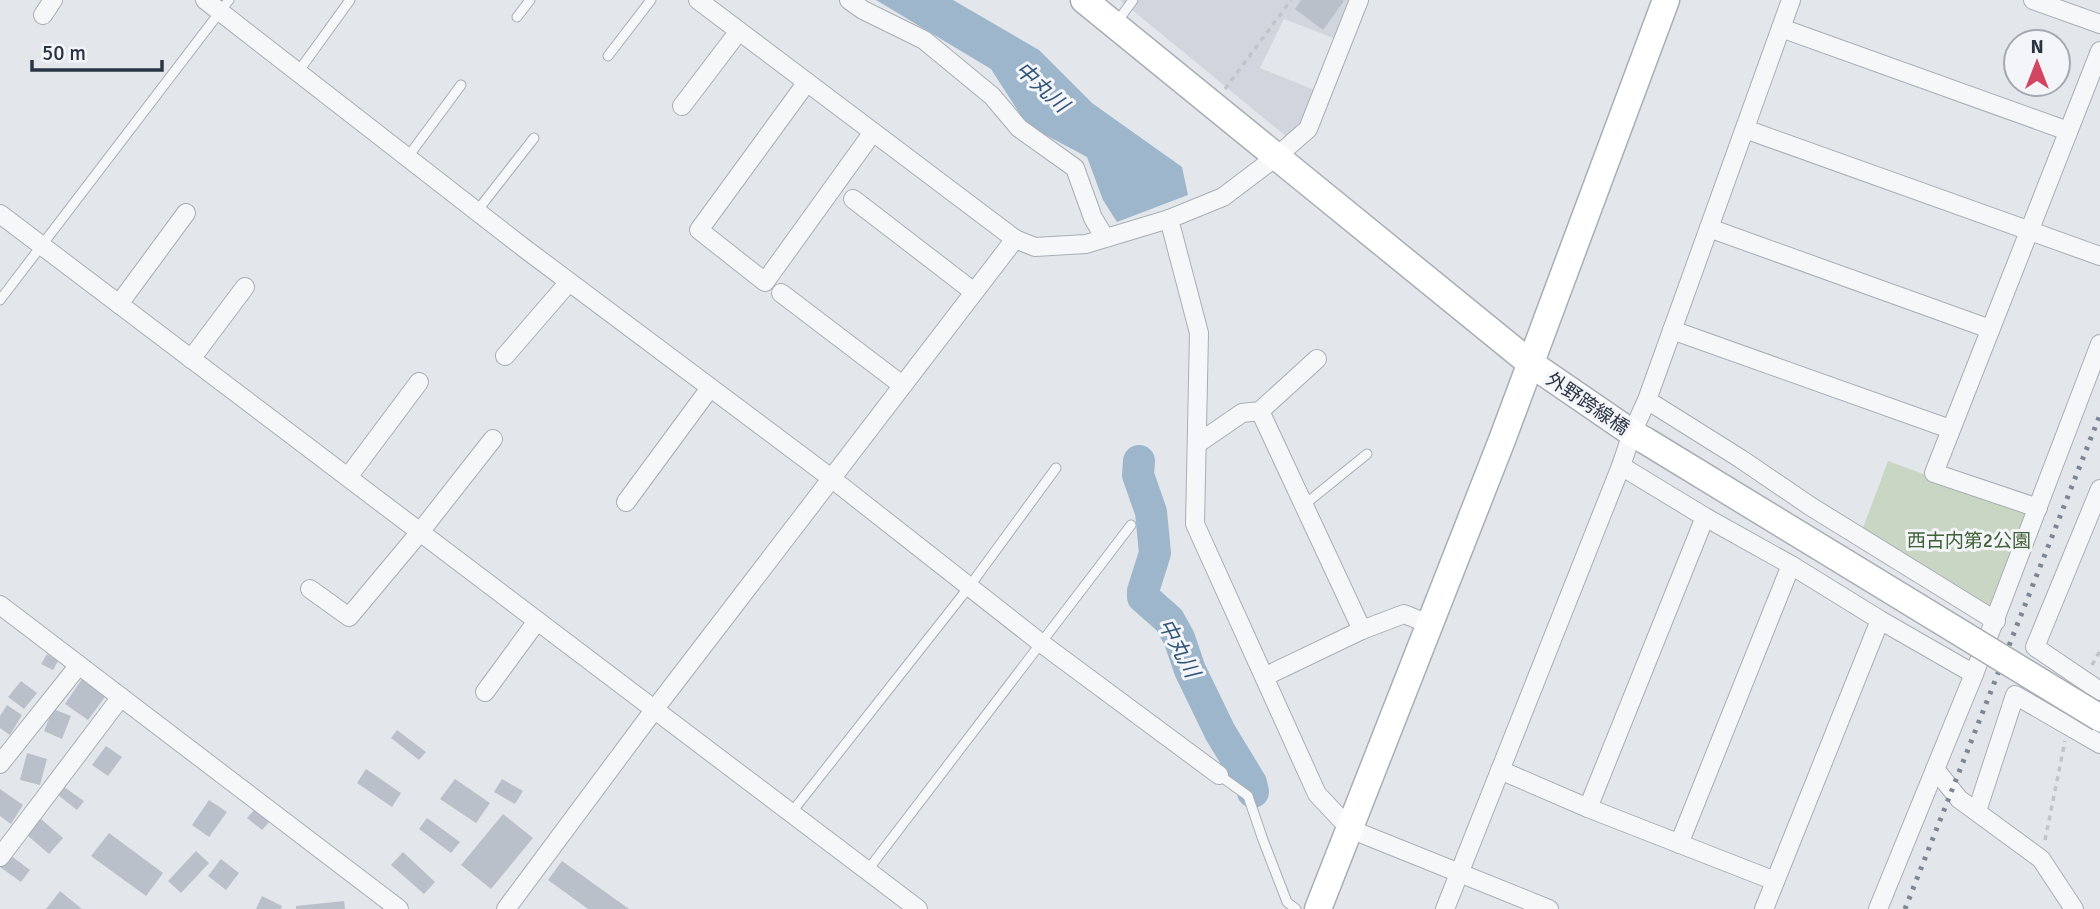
<svg xmlns="http://www.w3.org/2000/svg" width="2100" height="909" font-family="Signika,'Noto Sans JP',sans-serif">
<rect width="100%" height="100%" fill="#e3e7eb"/>
<!-- built -->
<polygon fill="#d1d6de" points="1120,0 1352,0 1336,39 1284,19 1260,68 1317,91 1305,123 1287,137"/>
<!-- green -->
<polygon fill="#c9d6c4" points="1888,461 2036,515 1990,607 1863,528"/>
<!-- water -->
<polygon fill="#9db6cc" points="876,0 953,0 1039,50 1092,103 1182,167 1188,195 1117,222 1103,200 1087,157 1027,125 991,69"/>
<g fill="none" stroke-linecap="round" stroke-linejoin="round">
<!-- river -->
<polyline stroke="#9db6cc" stroke-width="32" points="1139,461 1138,475 1151,512 1155,553 1143,591 1143,597 1169,620 1179,638 1190,670 1220,732 1251,783 1253,792"/>
</g>
<!-- building -->
<g fill="#bac0c9">
<polygon points="1301,0 1342,0 1344,1 1323,30 1295,9"/>
<polygon points="47,654 58,661 53,670 41,664"/>
<polygon points="84,676 108,693 88,720 65,704"/>
<polygon points="21,681 37,693 24,709 8,697"/>
<polygon points="7,705 22,715 10,735 0,728 0,716"/>
<polygon points="53,709 71,716 62,739 44,731"/>
<polygon points="397,730 426,752 419,760 391,738"/>
<polygon points="106,746 122,757 108,776 92,765"/>
<polygon points="27,753 47,759 40,785 20,780"/>
<polygon points="366,769 401,793 392,807 357,783"/>
<polygon points="455,779 490,803 476,823 440,799"/>
<polygon points="502,779 523,791 515,804 494,792"/>
<polygon points="64,787 84,801 77,810 58,795"/>
<polygon points="0,789 23,805 11,824 0,816"/>
<polygon points="209,800 227,812 209,837 192,825"/>
<polygon points="256,808 271,820 262,830 247,818"/>
<polygon points="503,814 533,838 491,889 461,865"/>
<polygon points="427,818 460,842 451,853 419,829"/>
<polygon points="41,819 63,838 49,854 27,835"/>
<polygon points="109,833 163,873 146,896 91,856"/>
<polygon points="196,851 209,863 181,893 168,881"/>
<polygon points="403,852 435,882 424,894 391,865"/>
<polygon points="10,855 30,870 21,882 0,867"/>
<polygon points="221,859 239,873 226,890 208,876"/>
<polygon points="562,861 629,909 588,909 548,880"/>
<polygon points="60,891 82,909 46,909"/>
<polygon points="262,896 282,906 281,909 256,909"/>
<polygon points="344,901 345,909 296,909 296,906"/>
</g>
<g fill="none" stroke-linecap="round" stroke-linejoin="round">
<!-- lane casing -->
<g stroke="#a8aeb6" stroke-width="11">
<g id="lane">
<polyline points="517,17 530,0"/>
<polyline points="1117,22 1133,0"/>
<polyline points="608,56 651,0"/>
<polyline points="298,72 350,0"/>
<polyline points="407,158 461,85"/>
<polyline points="477,211 534,138"/>
<polyline points="0,300 229,0"/>
<polyline points="1304,505 1367,454"/>
<polyline points="1219,775 1248,796 1263,840 1287,902 1296,909"/>
<polyline points="791,813 969,587 1056,468"/>
<polyline points="867,871 1131,525"/>
</g>
</g>
<!-- street casing -->
<g stroke="#a8aeb6" stroke-width="20">
<g id="street">
<polyline points="205,0 524,248 831,478 1041,643 1219,775"/>
<polyline points="698,0 1015,239 1035,247 1086,244 1169,219 1223,197 1276,157 1308,129 1359,0"/>
<polyline points="849,0 863,10 924,40 992,96 1019,128 1075,168 1093,218 1105,238"/>
<polyline points="1791,0 1647,400 1632,433 1621,466 1705,517 1791,565 1880,620 1974,674 1878,909"/>
<polyline points="2033,0 2100,24"/>
<polyline points="43,15 53,0"/>
<polyline points="1781,28 2068,131"/>
<polyline points="807,82 699,230 765,282 873,132"/>
<polyline points="682,106 739,31"/>
<polyline points="1745,129 2100,256"/>
<polyline points="853,199 974,292"/>
<polyline points="0,214 918,909"/>
<polyline points="1169,219 1199,333 1195,524 1317,794 1350,829 1549,909"/>
<polyline points="1709,228 1990,329"/>
<polyline points="781,293 902,385"/>
<polyline points="119,304 186,213"/>
<polyline points="1672,330 1950,429"/>
<polyline points="505,356 569,282"/>
<polyline points="191,359 245,287"/>
<polyline points="1647,400 1741,459 1810,506 1996,621"/>
<polyline points="1260,411 1362,630"/>
<polyline points="1197,444 1242,413 1260,411 1317,359"/>
<polyline points="348,477 419,382"/>
<polyline points="2100,489 2035,647 2100,691"/>
<polyline points="626,502 710,388"/>
<polyline points="2038,508 1934,473 2100,51"/>
<polyline points="310,589 349,617 420,532 493,439"/>
<polyline points="0,605 399,909"/>
<polyline points="1974,674 2100,344"/>
<polyline points="1266,676 1362,630 1404,614 1431,625"/>
<polyline points="485,692 537,621"/>
<polyline points="0,764 79,665"/>
<polyline points="1935,769 1959,799 2041,859 2074,909"/>
<polyline points="1500,770 1588,808 1775,881"/>
<polyline points="1588,808 1705,517"/>
<polyline points="1977,811 2015,695 2100,744"/>
<polyline points="1679,844 1791,565"/>
<polyline points="0,857 121,697"/>
<polyline points="506,909 654,710 1015,239"/>
<polyline points="1445,909 1621,466"/>
<polyline points="1764,909 1880,620"/>
</g>
</g>
<!-- secondary casing -->
<g stroke="#a8aeb6" stroke-width="29">
<g id="secondary">
<polyline points="1084,0 1530,363 1632,433 1646,441"/>
<polyline points="1318,909 1502,440 1666,0"/>
</g>
</g>
<!-- path -->
<g stroke="#c1c5ca" stroke-width="3.5" stroke-dasharray="5 5" stroke-linecap="butt">
<polyline points="1225,89 1291,0"/>
<polyline points="2092,665 2100,651"/>
<polyline points="2045,840 2065,741"/>
</g>
<!-- lane -->
<use href="#lane" stroke="#f6f7f9" stroke-width="9"/>
<!-- street -->
<use href="#street" stroke="#f6f7f9" stroke-width="18"/>
<!-- secondary -->
<use href="#secondary" stroke="#fff" stroke-width="26"/>
<!-- rail -->
<polyline stroke="#7c8796" stroke-width="5" stroke-dasharray="3.5 7" stroke-linecap="butt" points="1905,909 2100,415"/>
<!-- secondary-bridge casing -->
<g stroke="#a8aeb6" stroke-width="29" stroke-linecap="butt">
<polyline id="secondary-bridge" points="1646,441 2100,718"/>
</g>
<!-- secondary-bridge -->
<use href="#secondary-bridge" stroke="#fff" stroke-width="26"/>
</g>
<g text-anchor="middle" stroke-width="6" stroke-linejoin="round" paint-order="stroke">
<!-- street labels -->
<g font-size="19" fill="#2a3544" stroke="#f3f5f9">
<text transform="translate(1588 403) rotate(34)" y="7">外野跨線橋</text>
</g>
<!-- park labels -->
<g font-size="19" fill="#406137" stroke="#f3f5f9">
<text x="1969" y="547">西古内第2公園</text>
</g>
<!-- water labels -->
<g font-size="21" font-style="italic" fill="#32557a" stroke="#f3f5f9">
<text transform="translate(1042 87) rotate(42)" y="7">中丸川</text>
<text transform="translate(1179 648) rotate(62)" y="7">中丸川</text>
</g>
</g>
<!-- north arrow -->
<g transform="translate(2037 63)"><circle r="33" fill="#f3f5f9" stroke="#a3a8b1" stroke-width="2"/>
<path d="M0-5L12 26L0 18L-12 26Z" fill="#d34661"/>
<text y="-10" font-size="19" font-weight="bold" text-anchor="middle" fill="#2a3544">N</text>
</g>
<!-- scale -->
<path d="M32 60v10h130v-10" fill="none" stroke="#2a3544" stroke-width="3.5"/>
<text x="42" y="60" font-size="21" fill="#2a3544" stroke="#f3f5f9" stroke-width="5" paint-order="stroke">50 m</text>
</svg>
